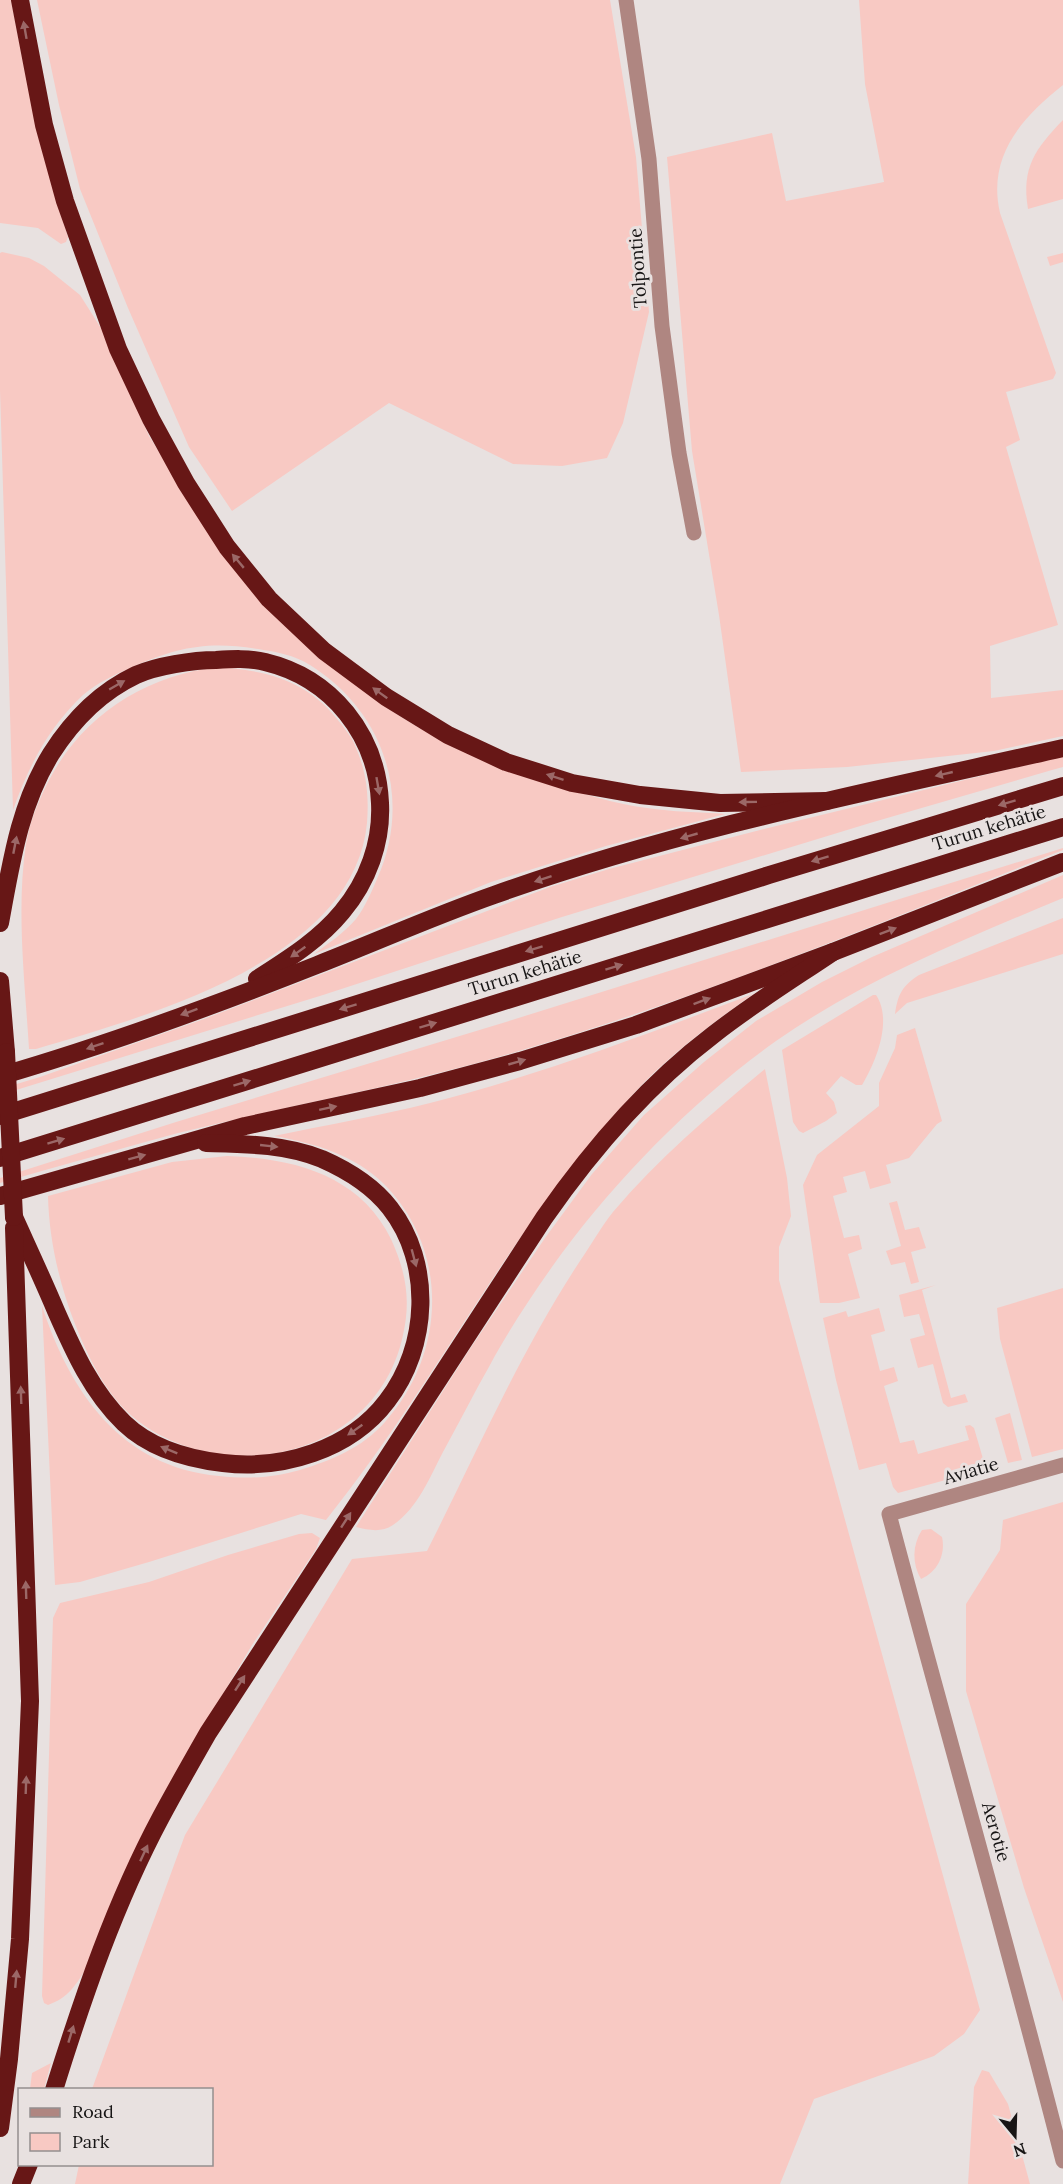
<svg xmlns="http://www.w3.org/2000/svg" width="1063" height="2184" font-family="Lora,serif">
<rect width="100%" height="100%" fill="#e8e1e0"/>
<!-- green -->
<g fill="#f8c9c3">
<path d="M 0,0 L 11,0 C 26,80 43,159 68,237 L 66,242 L 61,244 L 38,228 L 0,223 Z"/>
<polygon points="37,0 610,0 636,157 649,312 623,423 607,458 562,466 513,464 389,403 232,511 189,447 128,308 80,189 59,105"/>
<path d="M 859,0 L 1063,0 L 1063,85 C 1021,118 987,157 1000,213 L 1056,373 L 1053,379 L 1006,392 L 1020,440 L 1006,447 L 1058,625 L 990,646 L 991,698 L 1063,690 L 1063,736 L 994,751 L 847,767 L 741,772 L 719,615 L 692,451 L 667,157 L 772,133 L 786,201 L 884,182 L 865,84 Z"/>
<path d="M 1063,120 L 1063,199 L 1028,209 C 1021,168 1035,149 1063,120 Z"/>
<path d="M 2,252 L 29,258 L 44,266 L 80,295 L 104,333 L 149,436 L 203,523 L 344,675 C 407,729 472,757 550,783 C 581,793 614,804 647,808 C 673,812 699,812 725,814 L 606,846 L 491,882 L 314,954 C 329,943 344,933 356,919 C 365,907 371,893 377,879 C 413,799 385,712 310,665 C 294,655 277,652 258,649 C 207,641 178,647 130,668 C 114,675 97,683 83,695 C 49,727 28,767 13,810 L 0,390 L 0,253 Z"/>
<polygon points="1063,253 1063,262 1050,266 1047,257"/>
<path d="M 219,667 C 271,671 310,682 342,725 C 347,732 353,739 356,748 C 367,774 369,796 367,823 C 354,961 146,1016 36,1049 L 29,1049 C 25,983 16,910 26,844 C 29,827 34,812 41,797 C 73,722 139,676 219,667 Z"/>
<polygon points="1063,756 1063,767 1052,770 870,823 562,917 323,995 0,1095 0,1089 40,1077 204,1019 550,887 609,869 764,829"/>
<path d="M 1063,848 L 1063,850 C 879,923 696,1000 505,1055 C 398,1086 287,1106 178,1133 C 119,1149 59,1166 0,1183 L 0,1178 L 176,1122 L 496,1025 Z"/>
<path d="M 1063,875 L 1063,898 C 965,939 863,980 776,1041 C 697,1097 620,1175 562,1253 C 538,1286 509,1329 490,1365 C 474,1393 459,1423 443,1452 C 430,1477 418,1508 393,1525 C 381,1533 369,1530 356,1527 L 470,1349 L 545,1238 L 592,1174 L 644,1115 L 704,1062 L 756,1021 L 822,982 L 872,957 Z"/>
<path d="M 1063,918 L 1063,954 L 907,1003 L 895,1014 C 898,994 902,986 919,975 Z"/>
<path d="M 753,994 C 711,1024 669,1055 634,1093 C 514,1222 436,1383 326,1520 L 301,1514 L 149,1562 L 80,1582 L 55,1585 L 42,1306 C 70,1392 121,1467 219,1476 C 248,1479 272,1478 300,1470 C 332,1460 362,1448 385,1422 C 446,1354 450,1251 384,1184 C 355,1155 314,1143 274,1136 C 326,1125 379,1116 430,1103 C 540,1075 647,1034 753,994 Z"/>
<path d="M 873,995 L 876,995 C 893,1020 876,1062 862,1085 L 856,1085 L 841,1076 L 826,1093 L 834,1102 L 837,1113 L 826,1121 L 803,1133 L 799,1131 L 793,1122 L 782,1050 Z"/>
<polygon points="915,1028 942,1121 937,1124 909,1158 886,1165 891,1183 870,1189 865,1171 843,1177 847,1192 833,1196 844,1238 859,1235 862,1249 848,1254 860,1298 839,1303 820,1303 803,1185 817,1155 879,1106 879,1083 895,1048 897,1035"/>
<path d="M 765,1069 L 787,1178 L 791,1216 L 779,1247 L 779,1280 L 980,2010 L 964,2034 L 934,2056 L 814,2099 L 780,2184 L 75,2184 L 79,2165 L 212,2164 L 212,2090 L 92,2089 L 185,1835 L 352,1559 L 427,1551 C 476,1454 520,1352 580,1261 C 591,1245 601,1227 613,1212 C 658,1159 711,1114 765,1069 Z"/>
<path d="M 227,1156 C 293,1158 360,1175 391,1239 C 406,1272 411,1300 403,1335 C 378,1454 230,1490 138,1421 C 107,1397 89,1359 75,1324 C 59,1283 49,1239 48,1196 L 172,1162 Z"/>
<polygon points="897,1201 905,1230 919,1227 926,1248 911,1252 919,1282 911,1284 905,1262 891,1265 886,1251 901,1246 889,1203"/>
<polygon points="936,1285 922,1290 951,1398 965,1394 968,1402 948,1407 943,1403 933,1364 918,1368 910,1339 925,1335 919,1314 904,1317 899,1295"/>
<polygon points="1063,1288 1063,1449 1032,1457 1000,1339 997,1308"/>
<polygon points="879,1308 885,1331 871,1335 880,1371 894,1367 898,1381 884,1386 900,1443 914,1440 918,1454 969,1440 965,1426 970,1425 974,1428 986,1469 898,1493 893,1487 886,1463 859,1470 836,1380 823,1318 846,1311 848,1317"/>
<polygon points="1010,1413 1022,1460 1008,1463 995,1418"/>
<polygon points="1063,1502 1063,2002 1024,1888 966,1691 966,1604 1000,1550 1003,1520"/>
<path d="M 931,1529 L 942,1537 C 946,1555 937,1572 921,1579 C 912,1564 912,1545 922,1530 Z"/>
<path d="M 312,1533 L 320,1538 L 316,1549 L 252,1645 L 163,1795 L 87,1967 C 76,1985 68,1998 48,2005 L 44,2003 L 42,1996 L 53,1618 L 60,1603 L 149,1582 L 228,1555 L 299,1534 Z"/>
<polygon points="51,2063 44,2089 30,2089 32,2073"/>
<polygon points="982,2070 989,2072 1008,2104 1030,2184 968,2184 974,2087"/>
</g>
<g fill="none" stroke-linecap="round" stroke-linejoin="round">
<!-- street -->
<g stroke="#af8681" stroke-width="15">
<polyline points="626,0 649,159 662,326 679,453 694,533"/>
<path d="M 1063,1465 L 889,1514 C 946,1730 1008,1944 1063,2161"/>
</g>
<!-- highway -->
<g stroke="#671716" stroke-width="18">
<polyline points="20,0 44,125 65,201 118,349 151,419 186,483 227,547 269,599 324,651 386,697 448,735 506,762 572,783 640,795 720,803 827,801"/>
<path d="M 0,923 C 11,864 19,806 51,754 C 72,721 100,692 136,675 C 156,666 193,660 216,660 C 232,659 249,658 265,662 C 332,678 377,735 380,803 C 382,842 368,881 342,912 C 319,940 288,959 257,979"/>
<polyline points="0,981 6,1052"/>
<path d="M 0,1076 C 107,1045 213,1006 317,965 C 376,942 434,916 494,895 C 679,829 872,791 1063,748"/>
<polyline points="0,1116 769,875 1063,786"/>
<polyline points="0,1158 1063,827"/>
<polyline points="0,1196 245,1126 420,1088 520,1061 636,1025 833,952 1063,862"/>
<path d="M 14,1217 C 28,1248 43,1280 56,1311 C 74,1352 92,1392 124,1423 C 150,1448 188,1459 223,1463 C 282,1470 350,1450 387,1401 C 429,1347 433,1263 390,1208 C 373,1186 347,1170 322,1159 C 285,1144 245,1144 206,1143"/>
<path d="M 54,2090 C 83,1997 115,1903 161,1817 C 176,1789 192,1761 208,1733 L 544,1218 C 592,1149 646,1086 713,1035 C 751,1005 793,979 833,952"/>
<polyline points="0,2128 9,2059 20,1939 30,1701 14,1228"/>
<polyline points="21,2184 29,2164"/>
</g>
<!-- highway-bridge -->
<polyline stroke="#671716" stroke-width="18" points="6,1052 14,1217"/>
</g>
<!-- one-way arrows -->
<defs><path id="oneway-solid" d="M-6-.8H1V-3.2L6.5 0L1 3.2V.8H-6Z" transform="scale(1.5)"/></defs>
<g fill="#9b6867">
<use href="#oneway-solid" transform="translate(25 30) rotate(-100)"/>
<use href="#oneway-solid" transform="translate(238 561) rotate(-130)"/>
<use href="#oneway-solid" transform="translate(117 685) rotate(-30)"/>
<use href="#oneway-solid" transform="translate(380 693) rotate(-144)"/>
<use href="#oneway-solid" transform="translate(944 774) rotate(167)"/>
<use href="#oneway-solid" transform="translate(555 777) rotate(-162)"/>
<use href="#oneway-solid" transform="translate(378 786) rotate(80)"/>
<use href="#oneway-solid" transform="translate(748 802) rotate(179)"/>
<use href="#oneway-solid" transform="translate(1007 803) rotate(163)"/>
<use href="#oneway-solid" transform="translate(689 836) rotate(164)"/>
<use href="#oneway-solid" transform="translate(15 845) rotate(-79)"/>
<use href="#oneway-solid" transform="translate(820 859) rotate(163)"/>
<use href="#oneway-solid" transform="translate(543 879) rotate(162)"/>
<use href="#oneway-solid" transform="translate(888 931) rotate(-21)"/>
<use href="#oneway-solid" transform="translate(534 949) rotate(163)"/>
<use href="#oneway-solid" transform="translate(298 952) rotate(145)"/>
<use href="#oneway-solid" transform="translate(614 967) rotate(-17)"/>
<use href="#oneway-solid" transform="translate(702 1001) rotate(-20)"/>
<use href="#oneway-solid" transform="translate(348 1007) rotate(163)"/>
<use href="#oneway-solid" transform="translate(189 1012) rotate(160)"/>
<use href="#oneway-solid" transform="translate(428 1025) rotate(-17)"/>
<use href="#oneway-solid" transform="translate(95 1046) rotate(161)"/>
<use href="#oneway-solid" transform="translate(517 1062) rotate(-16)"/>
<use href="#oneway-solid" transform="translate(242 1083) rotate(-17)"/>
<use href="#oneway-solid" transform="translate(328 1108) rotate(-12)"/>
<use href="#oneway-solid" transform="translate(56 1141) rotate(-17)"/>
<use href="#oneway-solid" transform="translate(269 1146) rotate(6)"/>
<use href="#oneway-solid" transform="translate(137 1157) rotate(-15)"/>
<use href="#oneway-solid" transform="translate(414 1258) rotate(75)"/>
<use href="#oneway-solid" transform="translate(21 1395) rotate(-92)"/>
<use href="#oneway-solid" transform="translate(355 1430) rotate(145)"/>
<use href="#oneway-solid" transform="translate(169 1450) rotate(-158)"/>
<use href="#oneway-solid" transform="translate(346 1520) rotate(-57)"/>
<use href="#oneway-solid" transform="translate(26 1590) rotate(-92)"/>
<use href="#oneway-solid" transform="translate(240 1683) rotate(-57)"/>
<use href="#oneway-solid" transform="translate(26 1785) rotate(-88)"/>
<use href="#oneway-solid" transform="translate(144 1853) rotate(-65)"/>
<use href="#oneway-solid" transform="translate(16 1979) rotate(-85)"/>
<use href="#oneway-solid" transform="translate(71 2034) rotate(-73)"/>
</g>
<g text-anchor="middle" stroke-width="6" stroke-linejoin="round" paint-order="stroke">
<!-- street labels -->
<g font-size="18" fill="#171515" stroke="#e8e1e0">
<text transform="translate(638 268) rotate(-94)" y="6">Tolpontie</text>
<text transform="translate(989 828) rotate(-17)" y="6">Turun kehätie</text>
<text transform="translate(525 973) rotate(-17)" y="6">Turun kehätie</text>
<text transform="translate(971 1471) rotate(-16)" y="6">Aviatie</text>
<text transform="translate(996 1832) rotate(74)" y="6">Aerotie</text>
</g>
</g>
<!-- legend -->
<rect x="18" y="2088" width="195" height="78" fill="#e8e1e0" stroke="#948f8f" stroke-width="1.5"/>
<rect x="30" y="2108" width="30" height="9" fill="#af8681" stroke="#948f8f" stroke-width="1.5"/>
<text x="72" y="2118" font-size="18" fill="#171515">Road</text>
<rect x="30" y="2133" width="30" height="18" fill="#f8c9c3" stroke="#948f8f" stroke-width="1.5"/>
<text x="72" y="2148" font-size="18" fill="#171515">Park</text>
<!-- north arrow -->
<g transform="translate(1015 2136) rotate(161)" stroke="#e8e1e0" stroke-width="4.5" paint-order="stroke">
<path d="M0-4.5L10 22L0 15L-10 22Z" fill="#171515"/>
<text y="-9" font-size="16" font-weight="bold" text-anchor="middle" fill="#171515">N</text>
</g>
</svg>
